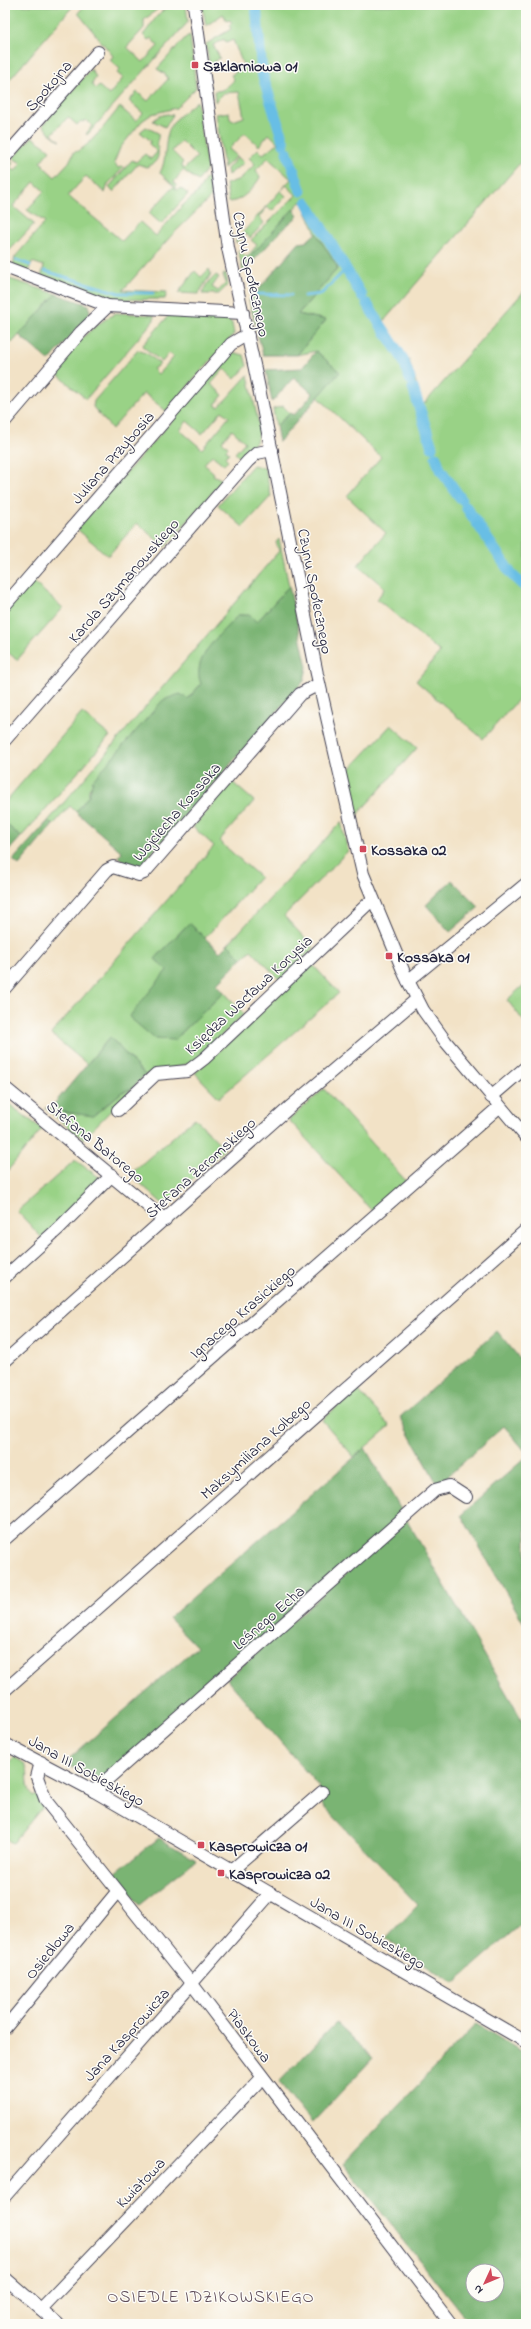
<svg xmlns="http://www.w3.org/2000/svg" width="531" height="2329" font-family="'Indie Flower',sans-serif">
<rect width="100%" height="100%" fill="#fdfcf7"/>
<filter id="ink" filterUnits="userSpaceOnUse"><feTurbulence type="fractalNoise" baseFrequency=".025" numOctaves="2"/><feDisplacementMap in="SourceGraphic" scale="8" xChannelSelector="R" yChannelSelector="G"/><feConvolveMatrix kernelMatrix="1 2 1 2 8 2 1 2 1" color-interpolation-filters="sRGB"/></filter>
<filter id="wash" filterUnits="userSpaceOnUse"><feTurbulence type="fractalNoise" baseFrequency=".012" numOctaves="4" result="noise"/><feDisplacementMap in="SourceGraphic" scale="16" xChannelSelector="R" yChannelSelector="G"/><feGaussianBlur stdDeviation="0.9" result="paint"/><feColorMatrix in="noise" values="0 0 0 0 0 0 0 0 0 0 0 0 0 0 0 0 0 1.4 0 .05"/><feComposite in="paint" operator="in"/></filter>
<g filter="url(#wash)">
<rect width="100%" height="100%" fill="#f2e2c6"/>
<!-- green -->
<g fill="#99d286" stroke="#5e7a60" fill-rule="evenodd">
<polygon points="10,5 73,6 5,85 5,11"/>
<path d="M 85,5 L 163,5 L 144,20 L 144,28 L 127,47 L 143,62 L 158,46 L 151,38 L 148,40 L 143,35 C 159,16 158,5 186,5 L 188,22 L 87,135 L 86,134 L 92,126 L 86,120 L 83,122 L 81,121 L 77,125 L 68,117 L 52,134 L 60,141 L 48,132 L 43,125 L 91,69 L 96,77 L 92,84 L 96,89 L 99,86 L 109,95 L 123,78 L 117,73 L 120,69 L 110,60 L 113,56 L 78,13 Z"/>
<path d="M 202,5 L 526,5 L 526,156 L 383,322 L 409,360 L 423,405 L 526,289 L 526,691 L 483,739 L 416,681 L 440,652 L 377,599 L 385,588 L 358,565 L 386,533 L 347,496 L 381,457 L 318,397 L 339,372 L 316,351 L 297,355 L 326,320 L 298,314 L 338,268 L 316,233 L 301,201 L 242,266 L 238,250 L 247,257 L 257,245 L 251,240 L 296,195 L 286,185 L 281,191 L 286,196 L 272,211 L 267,207 L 259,217 L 264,223 L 250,238 L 246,234 L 236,243 L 236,240 L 291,179 L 268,158 L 256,170 L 260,177 C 255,187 241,202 229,202 L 226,184 L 240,179 L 255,164 L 249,158 L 258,149 L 263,154 L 278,143 L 269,134 L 259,146 L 245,133 L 229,149 L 237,156 L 224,168 L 216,114 L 229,112 L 230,119 L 233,121 L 244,117 L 239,92 L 224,93 L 215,102 L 214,91 C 223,92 228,86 234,80 L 231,75 L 244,67 L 233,40 L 226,43 L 224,39 L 213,45 L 220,58 L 214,62 L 215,66 L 210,68 L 206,44 L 231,29 L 229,25 L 232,23 L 230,20 L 227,21 L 223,14 L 206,26 Z"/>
<path d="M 190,35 L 196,88 L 176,108 L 152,114 L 142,121 L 120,148 L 114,163 L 118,168 L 123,166 L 124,167 L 108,184 L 105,193 L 86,176 L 68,196 L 122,241 L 140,222 L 156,236 L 182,206 L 198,192 L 206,178 L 209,178 L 211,197 L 171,236 L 123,290 L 167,292 L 165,299 L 108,300 L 41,277 L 44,266 L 32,262 L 28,272 L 13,265 L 15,257 L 45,222 L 27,210 L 44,191 L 34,182 L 13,206 L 34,224 L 10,250 L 5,252 L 7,254 L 5,257 L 5,167 L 10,161 L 13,163 L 10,167 L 15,171 L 21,163 L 13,158 L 32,137 L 50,150 L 40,162 L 44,165 L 43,166 L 55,177 L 69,162 L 74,152 C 87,151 110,118 120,107 L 136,121 L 143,113 L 129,101 L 137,92 L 148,101 L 168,79 L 165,74 L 157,69 L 186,37 Z"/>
<path d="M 197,101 L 207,169 L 198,181 L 183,170 L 174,182 L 177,185 L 174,188 L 178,190 L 180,188 L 188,194 L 161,224 L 149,213 L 174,186 L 160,173 C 167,159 164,147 168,133 C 171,120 187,110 197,101 ZM 181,141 L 197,157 L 184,169 L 181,165 L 183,162 L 172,151 Z"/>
<polygon points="167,114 173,115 165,127 153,121 159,116"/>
<path d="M 146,127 L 158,133 C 159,137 157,140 157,143 C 160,154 159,163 146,167 L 138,164 L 113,192 L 109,187 L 132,160 L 136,162 L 145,154 L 151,159 L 157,152 L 149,144 L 151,141 L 140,132 Z"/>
<polygon points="238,157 244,163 228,175 227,169"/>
<polygon points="209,269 211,274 198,294 178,293 195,271 201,277"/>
<polygon points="226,273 228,285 219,294 202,294 206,285 216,275 219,277 212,287 218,291 226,283 223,275"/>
<polygon points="10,279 56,294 12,343 5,337 5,281"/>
<path d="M 116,313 L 154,315 L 154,320 L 86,399 L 56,373 C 70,348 90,327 116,313 Z"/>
<polygon points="169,315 210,315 220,319 223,316 232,323 234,334 166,411 144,393 112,429 93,407 94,401 138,350 148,354 160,364 153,369 158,374 174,357 169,353 162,362 142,346"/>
<path d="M 232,352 L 244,355 L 247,366 L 235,379 L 224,369 L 211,384 L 223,395 L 215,405 L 219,407 L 248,375 L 260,430 L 256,442 L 241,459 L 235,453 L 245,442 L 232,430 L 222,441 L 228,447 L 226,450 L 229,453 L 225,457 L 228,460 L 224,465 L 212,455 L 204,464 L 214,473 L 213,475 L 223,480 L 165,547 L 137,523 L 108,556 L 77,529 ZM 222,411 L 229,417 L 202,449 L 180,430 L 187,421 L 202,434 Z"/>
<polygon points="283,406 290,413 276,426 273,409"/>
<polygon points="253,465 265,468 271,496 243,527 218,505"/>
<polygon points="279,539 289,586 257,622 244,615 238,615 217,638 201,684 188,699 180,694 89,789 89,795 76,812 70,806 53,825 48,821 279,551 276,542"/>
<polygon points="32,581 63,608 17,660 5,650 5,613"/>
<polygon points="82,713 110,736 21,837 5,823 5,802"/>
<polygon points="391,725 417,748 357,815 346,773"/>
<polygon points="232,782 254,801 219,841 260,877 205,938 189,923 155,959 167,970 174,1040 224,992 244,1014 194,1062 145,1075 110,1037 87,1064 51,1034 214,846 193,827"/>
<polygon points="341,822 348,851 284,916 314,948 280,980 251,950 242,958 228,944"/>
<polygon points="312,964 339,993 219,1098 195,1073"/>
<polygon points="526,983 526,1024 507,1000"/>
<polygon points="132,1089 83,1139 45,1108 51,1108 54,1104 64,1112 71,1114 102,1109 122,1092"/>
<polygon points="324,1089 406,1181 372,1211 289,1120"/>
<polygon points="5,1101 42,1129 5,1174"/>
<polygon points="195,1118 225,1149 164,1205 130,1174"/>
<polygon points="75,1160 103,1180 42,1238 17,1211"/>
<polygon points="357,1389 390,1426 354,1457 322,1420"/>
<path d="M 14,1757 C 38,1770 20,1775 33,1797 L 37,1795 L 44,1805 L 13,1843 L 5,1839 L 5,1763 L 7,1765 Z"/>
</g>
<!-- forest -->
<g fill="#7ab473" stroke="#4e6b57" fill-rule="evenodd">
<polygon points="293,209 298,216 284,228 243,272 242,266"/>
<polygon points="316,233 338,268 298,314 326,320 297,355 263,355 249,300 299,243 306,242"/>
<polygon points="56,294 89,305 90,314 49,361 19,335"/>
<polygon points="316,351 340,372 279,442 276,426 290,413 294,415 313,394 294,377 272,402 266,370 302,368"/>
<path d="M 289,586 L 307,667 L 304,681 L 136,871 L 118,857 L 122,852 L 76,812 L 89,795 L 93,780 L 163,700 L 180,694 L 188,699 L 201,684 C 190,658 222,633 238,615 L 249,615 L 257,622 Z"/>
<polygon points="48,821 53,825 19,865 13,860"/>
<polygon points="5,823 21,837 5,855"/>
<polygon points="452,880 479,907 450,932 426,905"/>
<polygon points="189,923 220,952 228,944 242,958 217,984 224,992 174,1040 155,1039 129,1017 167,970 155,959"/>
<polygon points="110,1037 145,1075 132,1089 122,1092 93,1116 64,1112 54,1104"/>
<polygon points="497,1331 526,1366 526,1452 504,1426 438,1485 400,1417"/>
<polygon points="365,1448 404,1515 101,1782 82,1771 63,1764 197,1647 169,1618"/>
<polygon points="526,1457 526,1627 461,1515"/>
<polygon points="407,1520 526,1727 526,1920 454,1983 386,1939 418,1905 320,1802 319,1787 227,1679"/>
<polygon points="159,1838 196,1860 139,1905 115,1873"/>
<polygon points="336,2023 373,2058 312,2123 279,2082"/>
<path d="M 476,2024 L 526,2054 L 526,2324 L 470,2324 L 343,2164 ZM 473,2271 L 497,2271 L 497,2295 L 473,2295 Z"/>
</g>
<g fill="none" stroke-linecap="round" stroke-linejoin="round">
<!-- stream -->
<g stroke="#68bee5" stroke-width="3">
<polyline points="16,260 30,265"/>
<polyline points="45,271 119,293 153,293"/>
<polyline points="255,294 291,295"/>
<polyline points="304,296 321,294 346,269"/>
</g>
<!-- canal -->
<g stroke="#68bee5" stroke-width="11">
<polyline points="256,5 262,73 284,144"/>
<polyline points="287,152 301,191"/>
<polyline points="307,203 362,296"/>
<polyline points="367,304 403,359 410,379"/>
<polyline points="413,388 432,447"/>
<polyline points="436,457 440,469 461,499"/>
<polyline points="466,507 512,575 526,588"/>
</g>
</g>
</g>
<g filter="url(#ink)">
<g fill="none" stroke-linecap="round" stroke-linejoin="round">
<!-- street casing -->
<g stroke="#413f50" stroke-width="14">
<g id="street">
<polyline points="194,5 228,248 255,369 317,674 363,874 405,975 423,1010 446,1042 526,1137"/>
<polyline points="5,157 98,52"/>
<polyline points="5,267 108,306 243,313"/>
<polyline points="5,421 81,332 108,306"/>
<polyline points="5,605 231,344 241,338 248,336"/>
<polyline points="5,740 248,461 257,453 272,450"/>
<polyline points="408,981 526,884"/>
<polyline points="5,988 107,870 113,867 139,875 144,873 300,694 319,684"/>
<polyline points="5,1088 165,1220"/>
<polyline points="491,1097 526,1067"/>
<polyline points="118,1110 156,1074 188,1071 205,1058 373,899"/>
<polyline points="5,1277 59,1228 112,1175"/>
<polyline points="5,1361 291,1106 417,999"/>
<polyline points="5,1539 499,1107"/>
<polyline points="5,1690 526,1230"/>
<polyline points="5,1744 94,1791 526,2042"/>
<polyline points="41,1762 37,1777 46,1801 192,1984 451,2324"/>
<polyline points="94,1791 435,1490 449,1486 466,1497"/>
<polyline points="231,1871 322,1792"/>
<polyline points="5,2028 117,1892"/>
<polyline points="5,2196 271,1893"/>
<polyline points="5,2278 58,2324"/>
<polyline points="41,2309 262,2078"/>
</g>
</g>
<!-- street -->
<use href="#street" stroke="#fff" stroke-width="12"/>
</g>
</g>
<!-- markers -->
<g fill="#d1495b" stroke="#fdfcf7" stroke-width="1.5">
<rect x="191" y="61" width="8" height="8" rx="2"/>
<rect x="359" y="845" width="8" height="8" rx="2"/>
<rect x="385" y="952" width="8" height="8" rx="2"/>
<rect x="197" y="1841" width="8" height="8" rx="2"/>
<rect x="217" y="1869" width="8" height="8" rx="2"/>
</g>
<g text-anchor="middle" stroke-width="3" stroke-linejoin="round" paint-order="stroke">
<!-- poi labels -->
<g font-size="16" font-weight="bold" fill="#22223b" stroke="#fdfcf7" text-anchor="start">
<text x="203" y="71">Szklarniowa 01</text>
<text x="371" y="855">Kossaka 02</text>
<text x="397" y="962">Kossaka 01</text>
<text x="209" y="1851">Kasprowicza 01</text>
<text x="229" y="1879">Kasprowicza 02</text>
</g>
<!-- street labels -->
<g font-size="16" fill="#22223b" stroke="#fdfcf7">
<text transform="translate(48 85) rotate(-49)" y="6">Spokojna</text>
<text transform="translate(252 274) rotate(78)" y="6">Czynu Społecznego</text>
<text transform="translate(112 457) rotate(-49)" y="6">Juliana Przybosia</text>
<text transform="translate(123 580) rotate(-49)" y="6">Karola Szymanowskiego</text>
<text transform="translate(316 591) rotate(79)" y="6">Czynu Społecznego</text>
<text transform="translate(176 811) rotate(-49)" y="6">Wojciecha Kossaka</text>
<text transform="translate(248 994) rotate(-43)" y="6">Księdza Wacława Korysia</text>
<text transform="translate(96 1141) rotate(39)" y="6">Stefana Batorego</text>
<text transform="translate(200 1167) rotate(-42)" y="6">Stefana Żeromskiego</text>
<text transform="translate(242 1311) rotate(-41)" y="6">Ignacego Krasickiego</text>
<text transform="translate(255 1448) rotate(-42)" y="6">Maksymiliana Kolbego</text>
<text transform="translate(268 1617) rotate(-41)" y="6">Leśnego Echa</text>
<text transform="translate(87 1770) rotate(29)" y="6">Jana III Sobieskiego</text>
<text transform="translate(368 1932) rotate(30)" y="6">Jana III Sobieskiego</text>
<text transform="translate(49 1950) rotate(-51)" y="6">Osiedlowa</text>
<text transform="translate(126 2034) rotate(-48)" y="6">Jana Kasprowicza</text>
<text transform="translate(250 2035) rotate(53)" y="6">Piaskowa</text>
<text transform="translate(140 2182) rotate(-46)" y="6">Kwiatowa</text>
</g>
<!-- neighbourhood labels -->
<g font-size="17" letter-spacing="1" fill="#5f4d5a" stroke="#fdfcf7">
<text x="211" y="2302">OSIEDLE IDZIKOWSKIEGO</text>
</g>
</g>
<!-- margin -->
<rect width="531" height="2329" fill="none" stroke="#fdfcf7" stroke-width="20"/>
<!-- north arrow -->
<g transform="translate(485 2283) rotate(226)"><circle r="19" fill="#fdfcf7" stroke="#a5a5ac"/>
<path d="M0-3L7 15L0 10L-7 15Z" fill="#d1495b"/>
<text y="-6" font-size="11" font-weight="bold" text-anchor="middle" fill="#22223b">N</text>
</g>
</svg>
